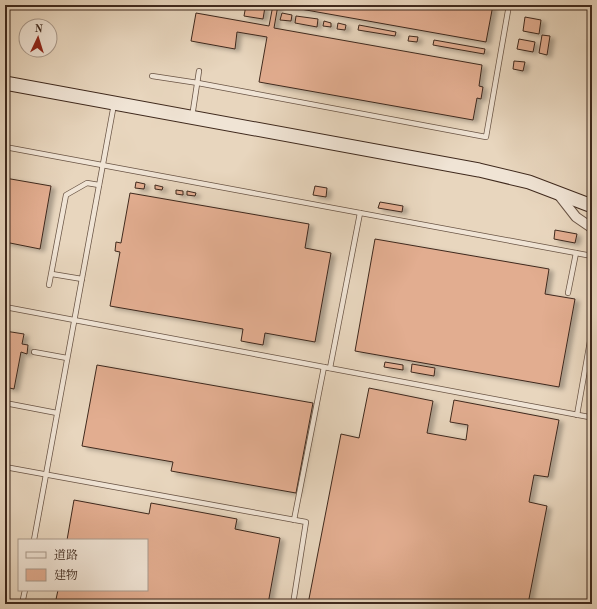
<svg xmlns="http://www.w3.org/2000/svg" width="597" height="609" font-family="'Old Standard TT','Noto Serif JP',serif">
<defs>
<filter id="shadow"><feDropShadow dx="4.5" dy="2.5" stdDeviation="2" flood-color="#0004"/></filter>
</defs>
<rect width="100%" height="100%" fill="#e8d6be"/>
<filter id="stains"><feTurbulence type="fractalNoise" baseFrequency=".005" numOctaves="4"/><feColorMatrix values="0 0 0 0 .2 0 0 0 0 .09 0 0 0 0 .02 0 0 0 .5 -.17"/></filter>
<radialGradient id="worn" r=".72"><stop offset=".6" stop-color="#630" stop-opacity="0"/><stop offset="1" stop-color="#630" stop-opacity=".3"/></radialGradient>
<!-- building -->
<g fill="#e2ad90" stroke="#3f291d" filter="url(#shadow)">
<polygon points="246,5 265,7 263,19 244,16"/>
<polygon points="273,5 493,5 486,42 278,5 274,28 482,65 479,86 483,87 481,99 477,98 473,120 259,82 267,37 237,32 235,49 191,41 196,13 269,26"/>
<polygon points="282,13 292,15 291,21 280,20"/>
<polygon points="296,16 318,19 317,27 295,23"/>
<polygon points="525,17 541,20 539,34 523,31"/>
<polygon points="324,21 331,23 331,27 323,26"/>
<polygon points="338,23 346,25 345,30 337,29"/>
<polygon points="359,25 396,32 395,36 358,30"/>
<polygon points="542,35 550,36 547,55 539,53"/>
<polygon points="409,36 418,37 417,42 408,41"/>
<polygon points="519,39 535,42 533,52 517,49"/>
<polygon points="434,40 485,49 484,54 433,45"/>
<polygon points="514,61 525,62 523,71 513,69"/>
<polygon points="5,178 51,186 40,249 5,242"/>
<polygon points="136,182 145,184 144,189 135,188"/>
<polygon points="155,185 163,187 162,190 155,189"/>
<polygon points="315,186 327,188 326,197 313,195"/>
<polygon points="176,190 183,191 183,195 176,194"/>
<polygon points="187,191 196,193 195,196 187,195"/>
<polygon points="130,193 309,224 305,248 331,253 315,342 265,333 263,345 241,341 243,329 110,306 120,252 115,251 116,242 121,243"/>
<polygon points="380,202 403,206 402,212 378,208"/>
<polygon points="555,230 577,234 575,243 554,239"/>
<polygon points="375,239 549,269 545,294 575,299 559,387 355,351"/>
<polygon points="5,331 24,334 22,344 28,345 27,354 21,352 14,389 5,387"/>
<polygon points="385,362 403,365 403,370 384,367"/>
<polygon points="412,364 435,368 434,376 411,372"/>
<polygon points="97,365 313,403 296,493 171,471 173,462 82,446"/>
<polygon points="369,388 433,401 427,433 466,440 468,425 450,422 454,400 559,420 548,477 534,475 529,502 547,506 528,604 308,604 341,434 359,438"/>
<polygon points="74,500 149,514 151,503 237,519 235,529 280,538 268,604 55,604 58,590 147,590 147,540 67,540"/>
</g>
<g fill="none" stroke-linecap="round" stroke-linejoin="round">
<!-- lane casing -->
<g stroke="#695445" stroke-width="6">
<g id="lane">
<polyline points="152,76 198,83 486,137 509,5"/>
<polyline points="192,117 199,71"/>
<polyline points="5,147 592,256"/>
<polyline points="52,274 82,279"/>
<polyline points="49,285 66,195 87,183 99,185"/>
<polyline points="568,293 576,253"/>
<polyline points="5,307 589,417"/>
<polyline points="34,352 67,358"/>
<polyline points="330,368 360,213"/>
<polyline points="5,403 57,413"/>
<polyline points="577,415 592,330"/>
<polyline points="5,467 306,522 293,604"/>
<polyline points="294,520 324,367"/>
<polyline points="34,540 114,104"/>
<polyline points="22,604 25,590"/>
</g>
</g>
<!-- street casing -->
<g stroke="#695445" stroke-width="11">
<polyline id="street" points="558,194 576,217 592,228"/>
</g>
<!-- secondary casing -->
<g stroke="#3f291d" stroke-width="15">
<polyline id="secondary" points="5,83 479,170 529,182 592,206"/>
</g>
<!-- lane -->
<use href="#lane" stroke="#f0e4d5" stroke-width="4.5"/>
<!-- street -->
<use href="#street" stroke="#f0e4d5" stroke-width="9"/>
<!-- secondary -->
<use href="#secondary" stroke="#f0e4d5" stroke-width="13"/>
</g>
<!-- margin -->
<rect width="597" height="609" fill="none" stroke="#e8d6be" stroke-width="20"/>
<rect x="6" y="6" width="585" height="597" fill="none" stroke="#3f291d" stroke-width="2"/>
<rect x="10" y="10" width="577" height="589" fill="none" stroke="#3f291d"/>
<!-- legend -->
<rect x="18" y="539" width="130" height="52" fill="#f0e4d5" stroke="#a9998b"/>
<rect x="26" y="552" width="20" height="6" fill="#f0e4d5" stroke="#a9998b"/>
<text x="54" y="559" font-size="12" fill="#3f291d">道路</text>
<rect x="26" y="569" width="20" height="12" fill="#e2ad90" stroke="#a9998b"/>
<text x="54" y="579" font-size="12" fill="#3f291d">建物</text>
<!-- north arrow -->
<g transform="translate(38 38) rotate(4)"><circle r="19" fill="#f0e4d5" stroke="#a9998b"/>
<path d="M0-3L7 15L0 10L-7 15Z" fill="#8f2418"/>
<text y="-6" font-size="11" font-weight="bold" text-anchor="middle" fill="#3f291d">N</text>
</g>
<rect width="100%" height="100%" filter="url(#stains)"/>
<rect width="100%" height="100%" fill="url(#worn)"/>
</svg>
